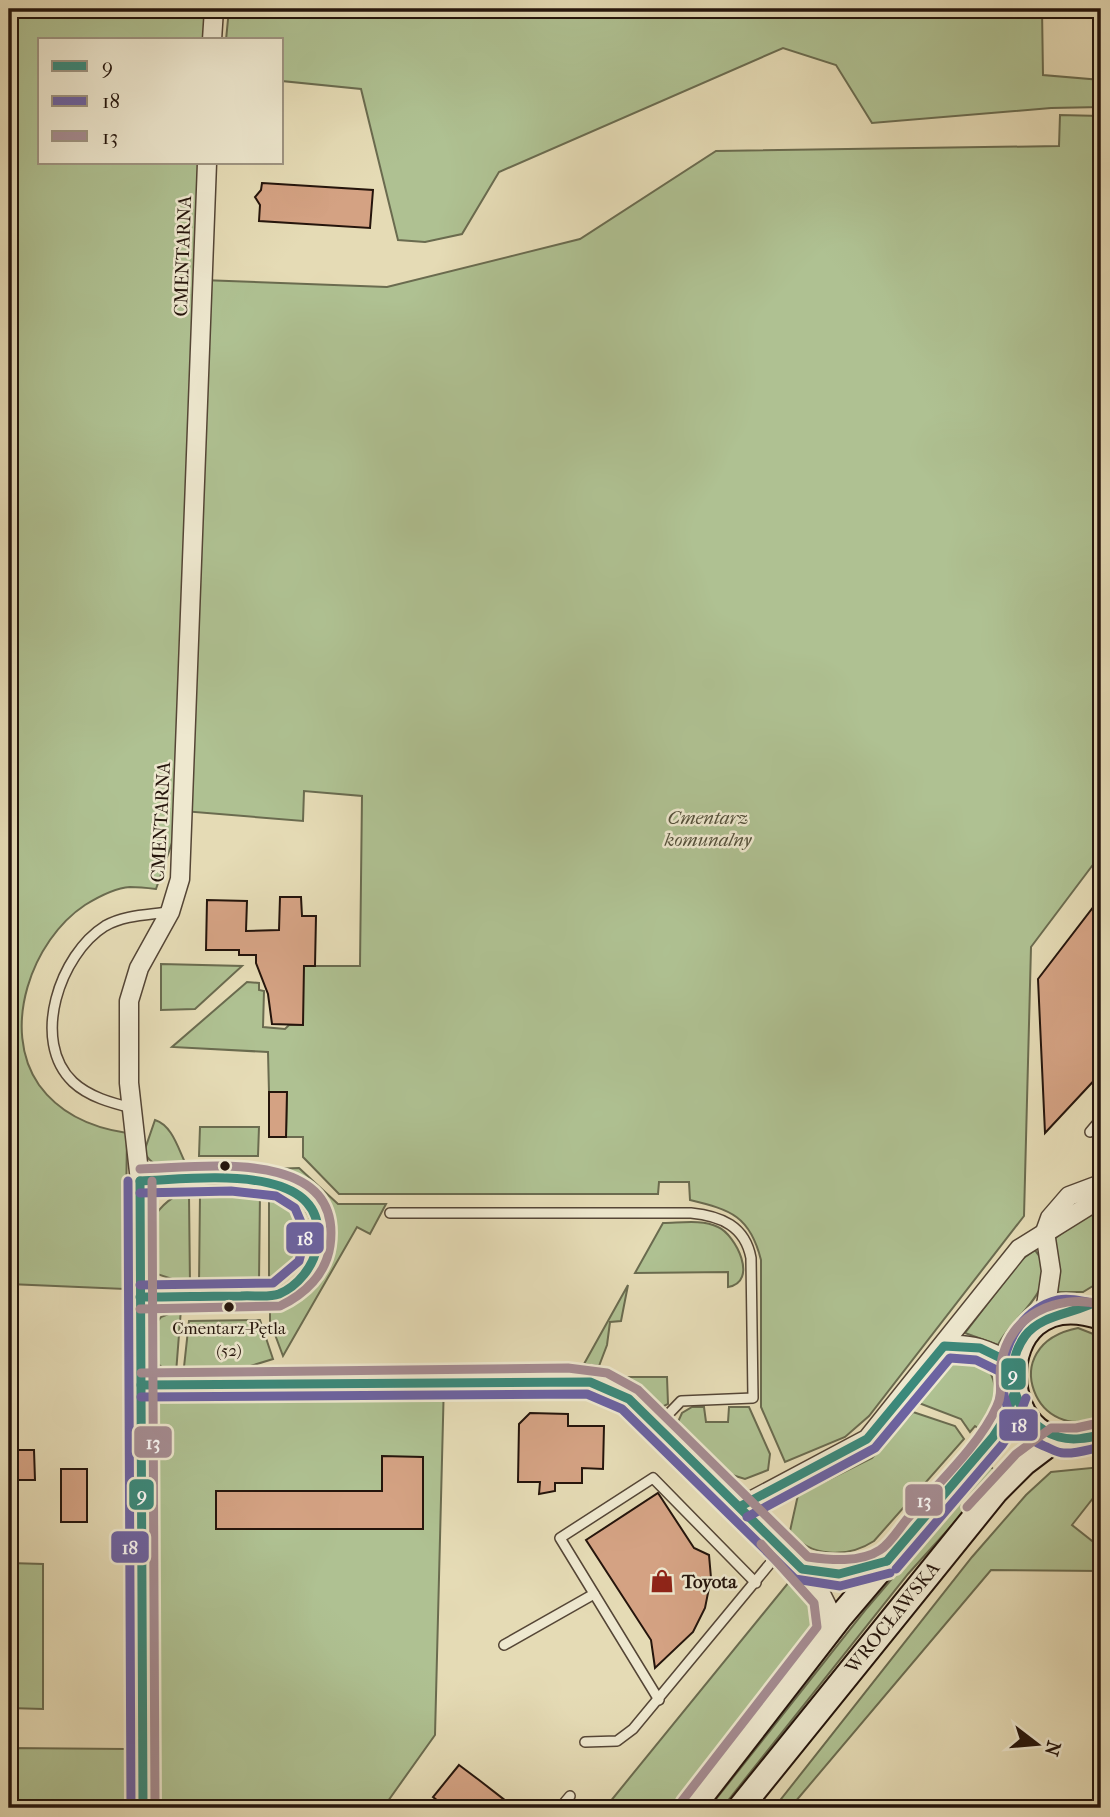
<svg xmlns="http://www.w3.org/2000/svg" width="1110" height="1817" font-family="'IM FELL French Canon',serif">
<rect width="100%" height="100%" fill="#e5dbb5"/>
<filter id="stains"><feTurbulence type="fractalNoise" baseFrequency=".00286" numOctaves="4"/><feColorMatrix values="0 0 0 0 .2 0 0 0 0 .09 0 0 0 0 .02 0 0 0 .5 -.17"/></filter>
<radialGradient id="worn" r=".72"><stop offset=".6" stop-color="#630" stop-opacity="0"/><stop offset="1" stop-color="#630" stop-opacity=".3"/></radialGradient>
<!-- green -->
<g fill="#afc192" stroke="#6a6b4f" stroke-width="2">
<path d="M 9,9 L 210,9 L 209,40 L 40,40 L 40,163 L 205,163 L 202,280 L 387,287 L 580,239 L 716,151 L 1059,146 L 1060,115 L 1101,116 L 1101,854 L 1031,947 L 1024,1216 L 869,1416 L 845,1437 L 785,1462 L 761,1407 L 761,1260 C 750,1216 731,1210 690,1200 L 689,1182 L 659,1182 L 658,1194 L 339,1194 L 303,1157 L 303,1137 L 286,1137 L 287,1092 L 269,1092 L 268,1052 L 172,1047 L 247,982 L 259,983 L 259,990 L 264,991 L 263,1027 L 285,1029 L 289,1025 L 303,1025 L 303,966 L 360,966 L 362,796 L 304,791 L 303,821 L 183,811 L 156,889 C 148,888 138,887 130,887 C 114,888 98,897 85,905 C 32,940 0,1029 39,1085 C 60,1114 93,1128 127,1133 L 125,1289 L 9,1284 Z"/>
<polygon points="229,9 1042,9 1043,75 1101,80 1101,107 1051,108 872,123 836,65 783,48 499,172 462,234 425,242 398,240 361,89 282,81 282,40 226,40"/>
<polygon points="161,964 242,966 195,1009 161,1010"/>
<path d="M 155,1120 C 174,1126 179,1153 188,1168 C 170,1171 153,1169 144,1152 Z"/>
<polygon points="200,1127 259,1127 258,1156 199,1156"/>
<path d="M 299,1168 L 338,1204 L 386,1204 L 370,1234 L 357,1227 L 283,1356 L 270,1321 L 270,1307 C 352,1291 348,1189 269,1169 Z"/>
<polygon points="260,1193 259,1282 199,1284 200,1195"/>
<path d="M 178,1195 L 189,1195 L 190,1285 L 157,1274 C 137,1247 149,1209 178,1195 Z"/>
<path d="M 269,1195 C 317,1210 310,1265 269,1283 Z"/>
<polygon points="1101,1205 1101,1281 1083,1292 1057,1292 1059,1273 1054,1239"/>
<path d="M 663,1223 C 680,1223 702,1219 718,1227 C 736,1235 759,1282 728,1287 L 728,1272 L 635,1273 Z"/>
<path d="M 1035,1250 C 1065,1287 1012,1315 998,1345 L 965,1333 L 1021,1260 Z"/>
<polygon points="628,1285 621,1321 610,1322 607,1345 599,1366 584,1364"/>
<path d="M 181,1309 L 176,1373 C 153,1367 149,1355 148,1333 L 161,1317 Z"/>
<polygon points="260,1320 273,1359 247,1367 184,1367 189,1321"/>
<path d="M 1078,1328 L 1101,1337 L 1101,1415 C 1039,1449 992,1345 1078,1328 Z"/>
<path d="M 963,1355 C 1003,1364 1001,1403 983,1432 L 975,1426 L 970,1432 L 961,1419 L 911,1400 C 926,1380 937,1359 963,1355 Z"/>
<polygon points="626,1377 667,1377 668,1404 662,1407"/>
<polygon points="444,1381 435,1735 383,1808 9,1808 9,1748 126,1749 126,1705 132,1711 132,1749 143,1750 141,1385"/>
<polygon points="692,1407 704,1407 706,1422 728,1422 729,1407 749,1407 770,1454 768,1470 745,1479 729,1474 677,1424 682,1413"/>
<path d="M 913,1412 L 955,1426 L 964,1439 L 874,1541 C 848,1558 809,1558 790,1531 L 798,1495 L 872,1458 Z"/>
<polygon points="989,1465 998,1474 908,1574 722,1808 709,1808 867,1608"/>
<polygon points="1101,1467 1101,1488 1072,1525 1101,1548 1101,1571 991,1570 790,1808 774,1808 972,1557 1026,1495 1051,1472"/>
<polygon points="9,1563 43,1564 43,1709 9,1708"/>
<polygon points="793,1577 819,1605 818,1627 672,1808 605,1808"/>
<polygon points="126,1579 131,1579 132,1675 125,1684"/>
</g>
<!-- building -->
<g fill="#d4a283" stroke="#25150c" stroke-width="2">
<polygon points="262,183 373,190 370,228 259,221 260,205 255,197 261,190"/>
<polygon points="280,897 301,897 302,916 316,916 315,966 304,966 303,1025 272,1024 268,994 256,963 256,955 239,955 239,950 206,950 207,900 247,901 246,931 279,930"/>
<polygon points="1101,897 1101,1073 1045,1133 1038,979"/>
<polygon points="269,1092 287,1092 286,1137 269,1137"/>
<polygon points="530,1413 568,1414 568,1426 604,1426 603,1469 582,1468 582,1483 555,1483 555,1491 539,1494 540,1482 518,1482 519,1424"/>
<polygon points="9,1450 34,1450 35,1480 9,1480"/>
<polygon points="382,1456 423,1457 423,1529 216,1529 216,1491 382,1491"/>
<rect x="61" y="1469" width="26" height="53"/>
<polygon points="658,1493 694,1548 709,1555 711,1578 705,1608 693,1632 655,1668 651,1640 586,1540"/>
<polygon points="459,1765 479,1780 515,1808 447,1808 433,1797"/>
</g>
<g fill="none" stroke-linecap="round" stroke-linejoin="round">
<!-- service casing -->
<g stroke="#554636" stroke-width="12">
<g id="service">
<path d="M 132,1108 C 112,1103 89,1097 73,1082 C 30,1041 60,954 105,926 C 124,915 148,915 168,912"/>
<polyline points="1090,1132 1101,1119"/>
<path d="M 140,1181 C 176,1181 249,1175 280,1184 C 305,1192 321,1218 318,1243 C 315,1267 297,1286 276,1295 L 140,1297"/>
<path d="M 390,1213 L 691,1213 C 721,1216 745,1226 751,1258 L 753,1398 L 681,1401 L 657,1426"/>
<polyline points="504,1645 594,1594"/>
<polyline points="659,1700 560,1538 653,1478 756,1583"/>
<polyline points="585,1742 617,1741 633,1729 782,1549"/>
<polyline points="560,1808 570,1796"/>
</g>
</g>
<!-- minor casing -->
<g stroke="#554636" stroke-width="21">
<g id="minor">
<polyline points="212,40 214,9"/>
<polyline points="1044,1320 1051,1271 1045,1232 1050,1218 1069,1196 1101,1184"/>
<path d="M 944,1346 C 970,1342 990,1350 1013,1364"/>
<polyline points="141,1385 568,1380 603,1385 629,1399 741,1506 817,1586 829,1610 829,1631"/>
<polyline points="741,1506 867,1439 1019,1249 1101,1198"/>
<polyline points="802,1569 839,1574 887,1561"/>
<polyline points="143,1808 140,1181 129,1083 129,1001 139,968 170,912 180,879 207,163"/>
</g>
</g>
<!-- secondary casing -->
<g stroke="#25150c" stroke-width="28">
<g id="secondary">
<path d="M 1101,1317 C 981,1276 989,1479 1101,1435"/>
<polyline points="692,1808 840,1617 993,1437 1006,1417 1014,1394"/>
<polyline points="740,1808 996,1491 1024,1463 1057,1438"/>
</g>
</g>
<!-- service -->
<use href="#service" stroke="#eee8cf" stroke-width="9"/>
<!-- minor -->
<use href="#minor" stroke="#eee8cf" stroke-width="18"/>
<!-- secondary -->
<use href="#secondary" stroke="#eee8cf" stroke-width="24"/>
<!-- bus-1 casing -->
<g stroke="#eee8cf" stroke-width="14">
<g id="bus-1">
<polyline points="140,1181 143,1808"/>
<path d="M 140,1181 C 190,1180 332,1158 317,1246 C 314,1266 298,1286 279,1294 C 268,1298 253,1295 241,1296 C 208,1296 174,1297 140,1297"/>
<path d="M 1101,1299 C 1078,1314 1042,1313 1025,1336 C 999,1372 1016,1424 1059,1437 C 1073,1441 1087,1438 1101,1435"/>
<polyline points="141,1385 590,1382 629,1399 802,1569 839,1574 887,1561"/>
<polyline points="741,1506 867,1439 944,1346 980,1348 1013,1364"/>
<polyline points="887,1561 993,1437 1006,1417 1014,1394"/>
</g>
</g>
<!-- bus-2 casing -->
<g stroke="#eee8cf" stroke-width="14">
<g id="bus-2">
<polyline points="128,1181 131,1808"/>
<polyline points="140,1285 273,1283 299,1261 306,1234 295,1208 276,1196 231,1191 140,1193"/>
<path d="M 1101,1305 C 1089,1303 1071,1297 1058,1300 C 993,1316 981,1419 1044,1446 C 1050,1448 1057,1453 1064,1453 C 1076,1454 1090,1449 1101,1447"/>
<polyline points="141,1397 587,1394 622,1409 795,1579 840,1586 890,1573"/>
<polyline points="747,1517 875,1448 950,1358 976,1360 1007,1375"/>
<polyline points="896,1569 1002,1445 1017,1422 1026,1398"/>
</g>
</g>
<!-- bus-3 casing -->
<g stroke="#eee8cf" stroke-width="14">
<g id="bus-3">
<path d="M 140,1169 C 198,1168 344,1145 330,1246 C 326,1274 305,1294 280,1306 L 140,1309"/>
<polyline points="152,1181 155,1808"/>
<path d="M 141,1373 L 568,1368 L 607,1373 L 638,1390 L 808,1557 C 830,1560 860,1563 880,1550 C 891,1543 900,1527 908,1518 C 936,1485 980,1445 997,1406 C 1004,1391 998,1379 1001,1364 C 1009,1315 1056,1294 1101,1304"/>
<polyline points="967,1507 1016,1454 1051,1428 1076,1428 1099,1423"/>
<polyline points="682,1801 817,1627 814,1603 761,1544"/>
</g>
</g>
<!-- bus-1 -->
<use href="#bus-1" stroke="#3b897b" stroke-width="9"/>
<!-- bus-2 -->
<use href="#bus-2" stroke="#6c63a2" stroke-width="9"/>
<!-- bus-3 -->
<use href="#bus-3" stroke="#a58c92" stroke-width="9"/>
</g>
<!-- icons -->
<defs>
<g id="shop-bare" transform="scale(1.89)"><path d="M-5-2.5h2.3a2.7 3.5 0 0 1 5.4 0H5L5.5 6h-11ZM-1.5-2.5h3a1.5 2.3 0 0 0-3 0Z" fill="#8f2418" stroke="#eee8cf" stroke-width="2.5" paint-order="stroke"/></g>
</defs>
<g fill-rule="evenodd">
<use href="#shop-bare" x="662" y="1581"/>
</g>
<!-- markers -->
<g fill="#25150c" stroke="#eee8cf" stroke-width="2.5">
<circle cx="225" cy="1166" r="6"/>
<circle cx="229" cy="1307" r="6"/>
</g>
<g text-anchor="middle" stroke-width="5" stroke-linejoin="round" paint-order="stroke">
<!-- bus labels -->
<g font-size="17" fill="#25150c" stroke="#eee8cf">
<text x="229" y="1334">Cmentarz-Pętla<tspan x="229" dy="22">(52)</tspan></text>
</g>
<!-- street labels -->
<g font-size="19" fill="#25150c" stroke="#eee8cf">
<text transform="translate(182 256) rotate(-88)" y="7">CMENTARNA</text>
<text transform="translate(160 822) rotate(-87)" y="7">CMENTARNA</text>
<text transform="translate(892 1617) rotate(-51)" y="7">WROCŁAWSKA</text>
</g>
<!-- park labels -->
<g font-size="19" font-style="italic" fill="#55513b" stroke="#eee8cf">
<text x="708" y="824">Cmentarz<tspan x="708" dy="22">komunalny</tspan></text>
</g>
<!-- poi labels -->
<g font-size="19" font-weight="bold" fill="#25150c" stroke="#eee8cf" text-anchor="start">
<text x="682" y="1588">Toyota</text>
</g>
</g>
<g stroke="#eee8cf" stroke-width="2.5">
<rect x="285" y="1221" width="40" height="34" rx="7" fill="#6c63a2"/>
<rect x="1000" y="1357" width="27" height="34" rx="7" fill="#3b897b"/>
<rect x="998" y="1408" width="41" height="34" rx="7" fill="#6c63a2"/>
<rect x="133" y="1425" width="40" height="34" rx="7" fill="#a58c92"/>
<rect x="128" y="1478" width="27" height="33" rx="7" fill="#3b897b"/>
<rect x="904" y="1483" width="40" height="34" rx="7" fill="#a58c92"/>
<rect x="110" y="1530" width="40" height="34" rx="7" fill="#6c63a2"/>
</g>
<g font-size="19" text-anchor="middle" font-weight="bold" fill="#fff">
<text x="305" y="1245">18</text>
<text x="1013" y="1381">9</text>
<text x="1019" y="1432">18</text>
<text x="153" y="1449">13</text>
<text x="142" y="1501">9</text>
<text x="924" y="1507">13</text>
<text x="130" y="1554">18</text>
</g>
<!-- margin -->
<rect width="1110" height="1817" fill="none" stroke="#e5dbb5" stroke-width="35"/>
<rect x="10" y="10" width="1089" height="1796" fill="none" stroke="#25150c" stroke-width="3.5"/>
<rect x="18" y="18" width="1075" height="1782" fill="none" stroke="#25150c" stroke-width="2"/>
<!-- legend -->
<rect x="38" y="38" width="245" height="126" fill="#eee8cf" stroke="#9e9481" stroke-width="2"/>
<rect x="52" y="61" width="35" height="10" fill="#3b897b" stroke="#9e9481" stroke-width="2"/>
<text x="102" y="74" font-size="21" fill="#25150c">9</text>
<rect x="52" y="96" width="35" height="10" fill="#6c63a2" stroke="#9e9481" stroke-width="2"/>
<text x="102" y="108" font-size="21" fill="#25150c">18</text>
<rect x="52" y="131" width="35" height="10" fill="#a58c92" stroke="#9e9481" stroke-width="2"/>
<text x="102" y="144" font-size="21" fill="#25150c">13</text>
<!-- north arrow -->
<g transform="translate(1037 1744) rotate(106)" stroke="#eee8cf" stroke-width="5" paint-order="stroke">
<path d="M0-5L12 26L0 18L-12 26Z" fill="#25150c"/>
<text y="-10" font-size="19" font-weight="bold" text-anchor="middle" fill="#25150c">N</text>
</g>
<rect width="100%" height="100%" filter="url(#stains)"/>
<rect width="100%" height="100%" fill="url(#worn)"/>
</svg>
